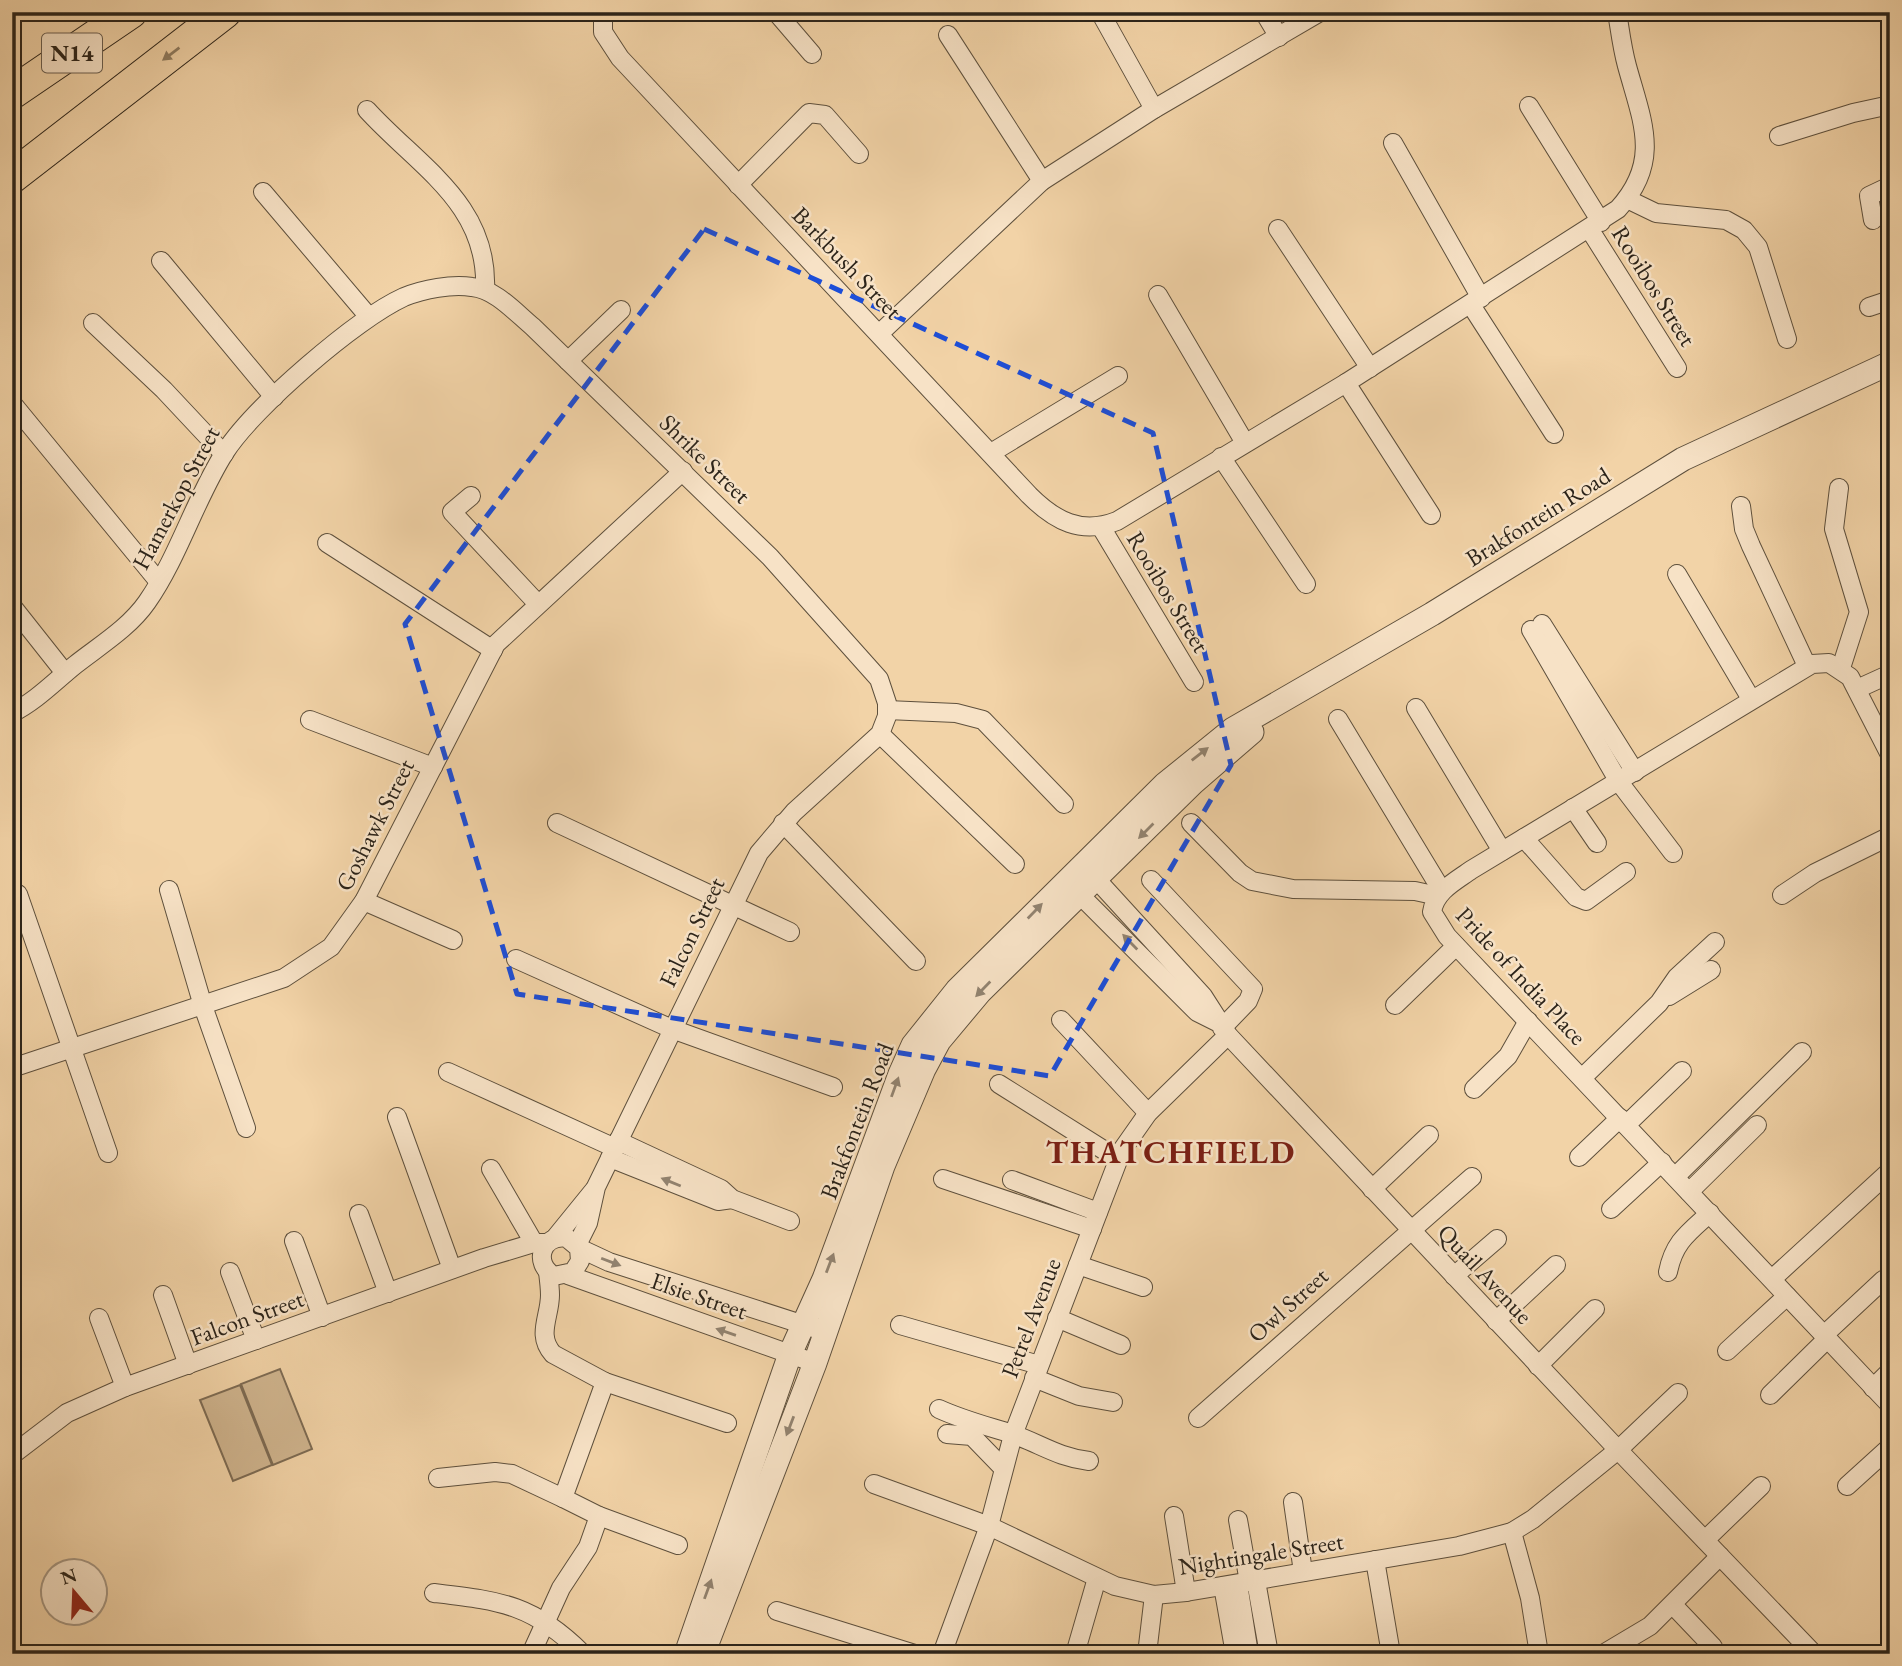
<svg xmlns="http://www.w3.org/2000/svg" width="1902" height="1666" font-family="'EB Garamond',serif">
<rect width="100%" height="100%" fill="#f2d3a7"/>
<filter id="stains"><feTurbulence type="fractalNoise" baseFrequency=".00286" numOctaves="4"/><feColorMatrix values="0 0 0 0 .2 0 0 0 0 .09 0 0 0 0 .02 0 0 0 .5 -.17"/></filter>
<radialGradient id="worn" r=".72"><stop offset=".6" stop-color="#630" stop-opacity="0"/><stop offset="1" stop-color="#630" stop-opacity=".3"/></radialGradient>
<!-- green -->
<g fill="#d0b58f" stroke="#7e6c54" stroke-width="2">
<polygon points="280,1369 312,1449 273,1465 241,1384"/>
<polygon points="240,1385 272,1465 233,1481 200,1400"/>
</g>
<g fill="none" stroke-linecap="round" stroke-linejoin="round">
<!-- minor casing -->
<g stroke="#5e503d" stroke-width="20">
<g id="minor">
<path d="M 603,12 L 603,32 L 620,58 L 1029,495 C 1055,521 1081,535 1117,521 L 1346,383 L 1618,209 C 1662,161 1642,121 1627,66 C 1622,48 1620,30 1617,12"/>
<polyline points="776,12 812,54"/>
<polyline points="1100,12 1154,109"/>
<polyline points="1264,12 1279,37"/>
<polyline points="948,35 1042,181"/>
<polyline points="1529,106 1601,222"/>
<path d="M 367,110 C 419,167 489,204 485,290"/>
<polyline points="1779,136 1853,113 1890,105"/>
<polyline points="1393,143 1481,298"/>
<polyline points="738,185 809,113 825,115 859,154"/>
<polyline points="263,192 369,317"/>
<polyline points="1627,199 1656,213 1726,220 1744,230 1758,247 1787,339"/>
<polyline points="1873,220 1869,196 1890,186"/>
<polyline points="1278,229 1370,368"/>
<polyline points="1590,230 1677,368"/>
<polyline points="161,261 274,397"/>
<polyline points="1158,295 1245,443"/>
<polyline points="1471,305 1554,434"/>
<polyline points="1869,307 1890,300"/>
<polyline points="93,323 164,390 224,454"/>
<polyline points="880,333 1042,181 1154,109 1320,12"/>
<polyline points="568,361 621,310"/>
<polyline points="1346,383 1431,515"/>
<polyline points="12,403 159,582"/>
<polyline points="991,453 1118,376"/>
<polyline points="1221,457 1306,584"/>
<polyline points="1839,488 1834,529 1859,612 1841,668"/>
<polyline points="471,496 452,512 537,603"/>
<polyline points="1741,506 1744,529 1751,546 1807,666"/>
<polyline points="1101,527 1194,682"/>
<polyline points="327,543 493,650"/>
<polyline points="1677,574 1751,699"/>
<polyline points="12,606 65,673"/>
<polyline points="1542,624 1635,772"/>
<polyline points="1531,630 1619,782 1673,853"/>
<polyline points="1857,689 1890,674"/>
<polyline points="1416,708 1502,851"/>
<polyline points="887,710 956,713 983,720 1064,804"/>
<path d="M 12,713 C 36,701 54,682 75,665 C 99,646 129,628 147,602 C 179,556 195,499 225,452 C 254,407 356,319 404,297 C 424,289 451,284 472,287 C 495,289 515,312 533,327 L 770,557 L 879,679 L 887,703 L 887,716 L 880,734 L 794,812 L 759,853 L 596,1187 L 588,1223 L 577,1245"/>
<polyline points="1338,719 1442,891"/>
<polyline points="310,720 433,767"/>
<polyline points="880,734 1015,864"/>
<path d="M 1890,755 L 1850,677 L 1829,663 L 1812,664 L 1471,870 C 1456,881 1435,891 1432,912 L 1447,936 L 1890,1405"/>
<polyline points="1573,808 1597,843"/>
<polyline points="557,823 790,932"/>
<polyline points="783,823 916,961"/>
<polyline points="1191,823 1240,873 1252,881 1293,889 1415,891 1438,896"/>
<polyline points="1524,838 1576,897 1586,901 1626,872"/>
<polyline points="1087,869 1203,996 1228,1035 1622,1454 1814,1654"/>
<polyline points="1151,880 1253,989 1248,1001 1222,1028"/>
<polyline points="1072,887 1197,1012 1217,1022"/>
<polyline points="169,890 203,1006 246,1128"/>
<polyline points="18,894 108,1153"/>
<polyline points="1782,895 1815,873 1890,836"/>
<polyline points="364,901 453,940"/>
<polyline points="516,959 672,1029 833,1087"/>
<polyline points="1669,996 1711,970"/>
<polyline points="1395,1005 1456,946"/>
<polyline points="1061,1020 1148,1113"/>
<polyline points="12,1068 284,978 331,947 364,901 496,644 683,471"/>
<polyline points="448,1072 615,1148"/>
<polyline points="1582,1078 1659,1003 1677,977 1715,942"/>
<polyline points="999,1084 1118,1159"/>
<polyline points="1474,1089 1508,1056 1528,1021"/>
<polyline points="397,1117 452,1269"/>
<polyline points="1626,1125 1682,1071"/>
<polyline points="618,1141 721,1189 732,1199 790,1221"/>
<polyline points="1579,1157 1620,1118"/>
<polyline points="610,1158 718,1201 732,1199"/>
<polyline points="491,1169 534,1243"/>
<polyline points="1676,1176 1802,1052"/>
<polyline points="943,1179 1092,1229"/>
<polyline points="1012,1180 1098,1212"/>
<polyline points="1372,1189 1429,1135"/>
<polyline points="1689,1192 1757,1125"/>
<polyline points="1611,1209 1662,1162"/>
<polyline points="359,1214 388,1293"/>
<polyline points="555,1238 594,1190"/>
<polyline points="294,1241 322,1317"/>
<path d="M 579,1248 L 580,1261 L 573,1272 L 554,1276 C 532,1263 542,1234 567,1238 L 579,1248 L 609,1262 L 826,1332"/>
<polyline points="1078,1265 1143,1287"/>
<polyline points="230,1272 256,1340"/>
<path d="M 548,1272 C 549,1280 550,1288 550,1295 C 550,1317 536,1335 553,1354 L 605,1382 L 727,1423"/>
<path d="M 1668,1272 C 1674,1242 1688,1233 1710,1213"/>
<polyline points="568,1275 815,1363"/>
<polyline points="1454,1276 1497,1239"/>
<polyline points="1772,1279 1890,1171"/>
<polyline points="163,1295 188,1365"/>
<polyline points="99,1318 125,1387"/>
<polyline points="1057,1318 1121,1345"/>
<polyline points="1496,1321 1556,1265"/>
<polyline points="900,1325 1039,1365"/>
<polyline points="1824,1335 1883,1280"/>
<polyline points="1727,1351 1787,1296"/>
<polyline points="1538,1366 1595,1309"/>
<polyline points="1034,1378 1079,1396 1113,1402"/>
<polyline points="605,1382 563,1498 599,1516 678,1545"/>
<polyline points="1873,1388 1890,1371"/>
<polyline points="1770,1395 1827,1339"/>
<path d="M 939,1409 C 963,1420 987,1426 1012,1434 C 1041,1444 1057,1457 1089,1461"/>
<polyline points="1198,1418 1472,1177"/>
<polyline points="947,1434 972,1436 1003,1468"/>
<polyline points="12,1455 67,1413 125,1387 484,1258 534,1243 547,1243"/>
<polyline points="438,1478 495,1472 512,1474 563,1498"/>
<polyline points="874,1484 989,1526 1115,1586 1154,1595 1186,1592 1459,1546 1512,1532 1533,1519 1618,1450 1678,1393"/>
<polyline points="1847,1486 1890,1447"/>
<polyline points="1293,1502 1303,1572"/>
<polyline points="1174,1516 1186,1592"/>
<polyline points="1238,1520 1249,1582"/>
<polyline points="1512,1532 1530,1598 1539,1654"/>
<polyline points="1705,1540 1761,1486"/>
<polyline points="1375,1560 1391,1654"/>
<polyline points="1256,1581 1269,1654"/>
<polyline points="1238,1584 1249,1654"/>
<polyline points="1223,1586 1235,1654"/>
<path d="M 434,1593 C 501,1601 533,1604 583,1654"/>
<polyline points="1673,1605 1713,1647"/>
<polyline points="777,1611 915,1654"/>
<polyline points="531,1654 561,1588 588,1547 599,1516"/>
<polyline points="942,1654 989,1526 1013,1435 1122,1150 1148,1113 1228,1035"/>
<polyline points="1075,1654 1097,1578"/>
<polyline points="1147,1654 1154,1595"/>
<polyline points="1603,1654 1650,1626 1720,1556"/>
</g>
</g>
<!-- tertiary casing -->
<g stroke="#5e503d" stroke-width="25">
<g id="tertiary">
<polyline points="686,1654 790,1354 824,1279 900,1074 913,1045 957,990 1165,784 1233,729 1432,614 1683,459 1890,363"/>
<polyline points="703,1654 815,1363 883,1166 924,1069 939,1041 980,992 1193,783 1252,732"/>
</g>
</g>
<!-- motorway casing -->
<g stroke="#2c241a" stroke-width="34">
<g id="motorway">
<polyline points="12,93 131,12"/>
<polyline points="12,177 225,12"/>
</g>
</g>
<!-- minor -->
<use href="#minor" stroke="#f7e2c6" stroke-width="18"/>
<!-- tertiary -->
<use href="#tertiary" stroke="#f7e2c6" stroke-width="23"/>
<!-- motorway -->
<use href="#motorway" stroke="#f2d3a7" stroke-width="32"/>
</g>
<!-- one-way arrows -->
<defs><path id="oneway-solid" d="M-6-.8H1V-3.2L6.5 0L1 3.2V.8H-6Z" transform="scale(1.75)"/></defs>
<use fill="#8f7c60" href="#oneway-solid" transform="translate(171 54) rotate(143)"/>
<g fill="#928370">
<use href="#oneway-solid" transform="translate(1200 754) rotate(-38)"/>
<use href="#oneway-solid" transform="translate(1146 831) rotate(135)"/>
<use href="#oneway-solid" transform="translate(1035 911) rotate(-46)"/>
<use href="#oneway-solid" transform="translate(1130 942) rotate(-134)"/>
<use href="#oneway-solid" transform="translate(983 989) rotate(134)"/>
<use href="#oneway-solid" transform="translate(895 1087) rotate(-70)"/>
<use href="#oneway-solid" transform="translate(671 1182) rotate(-158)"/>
<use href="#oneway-solid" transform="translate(611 1262) rotate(21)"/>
<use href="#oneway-solid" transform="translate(830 1263) rotate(-69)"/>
<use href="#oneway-solid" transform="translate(726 1332) rotate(-161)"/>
<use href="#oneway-solid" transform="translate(790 1426) rotate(111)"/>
<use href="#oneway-solid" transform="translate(708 1589) rotate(-70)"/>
</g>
<!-- marked area -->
<path fill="none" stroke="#1d4ed8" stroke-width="5" stroke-dasharray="14 9" stroke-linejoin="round" d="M 704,229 L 1153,433 L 1231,765 L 1050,1076 L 517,994 L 405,624 Z"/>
<g text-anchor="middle" stroke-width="5" stroke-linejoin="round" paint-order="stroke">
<!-- shield labels -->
<rect fill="#f7e2c6" stroke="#695d4e" stroke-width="2" x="42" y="33.5" width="60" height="39" rx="5"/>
<g font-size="23" font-weight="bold" fill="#2c241a">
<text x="72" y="61">N14</text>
</g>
<!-- street labels -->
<g font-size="24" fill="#2c241a" stroke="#f7e2c6">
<text transform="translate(847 263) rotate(46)" y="8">Barkbush Street</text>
<text transform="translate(1654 286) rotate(58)" y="8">Rooibos Street</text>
<text transform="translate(705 459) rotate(44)" y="8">Shrike Street</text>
<text transform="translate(176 498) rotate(-62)" y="8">Hamerkop Street</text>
<text transform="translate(1538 517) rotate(-32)" y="8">Brakfontein Road</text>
<text transform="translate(1168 592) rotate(59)" y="8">Rooibos Street</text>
<text transform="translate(375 825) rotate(-63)" y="8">Goshawk Street</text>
<text transform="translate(692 932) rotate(-64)" y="8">Falcon Street</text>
<text transform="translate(1521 976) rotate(47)" y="8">Pride of India Place</text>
<text transform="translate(857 1121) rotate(-69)" y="8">Brakfontein Road</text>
<text transform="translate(1485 1274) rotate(47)" y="8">Quail Avenue</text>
<text transform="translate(699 1296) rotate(19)" y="8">Elsie Street</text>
<text transform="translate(1288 1305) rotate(-42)" y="8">Owl Street</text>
<text transform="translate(247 1318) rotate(-20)" y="8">Falcon Street</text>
<text transform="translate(1031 1318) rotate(-69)" y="8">Petrel Avenue</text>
<text transform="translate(1261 1554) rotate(-9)" y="8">Nightingale Street</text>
</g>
<!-- district labels -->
<g font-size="32" font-weight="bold" letter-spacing="2" fill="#7a1f14" stroke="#f7e2c6">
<text x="1171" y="1163">THATCHFIELD</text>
</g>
</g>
<!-- margin -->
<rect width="1902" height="1666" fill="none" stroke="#f2d3a7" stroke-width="42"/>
<rect x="14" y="14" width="1874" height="1638" fill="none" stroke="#2c241a" stroke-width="3.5"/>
<rect x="21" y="21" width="1860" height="1624" fill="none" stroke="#2c241a" stroke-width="2"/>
<!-- north arrow -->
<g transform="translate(74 1592) rotate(341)"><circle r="33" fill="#f7e2c6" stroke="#a69681" stroke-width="2"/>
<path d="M0-5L12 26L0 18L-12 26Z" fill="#8f2418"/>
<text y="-10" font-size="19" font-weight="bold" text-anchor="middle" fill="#2c241a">N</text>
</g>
<rect width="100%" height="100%" filter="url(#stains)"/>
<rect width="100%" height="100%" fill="url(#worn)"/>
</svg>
